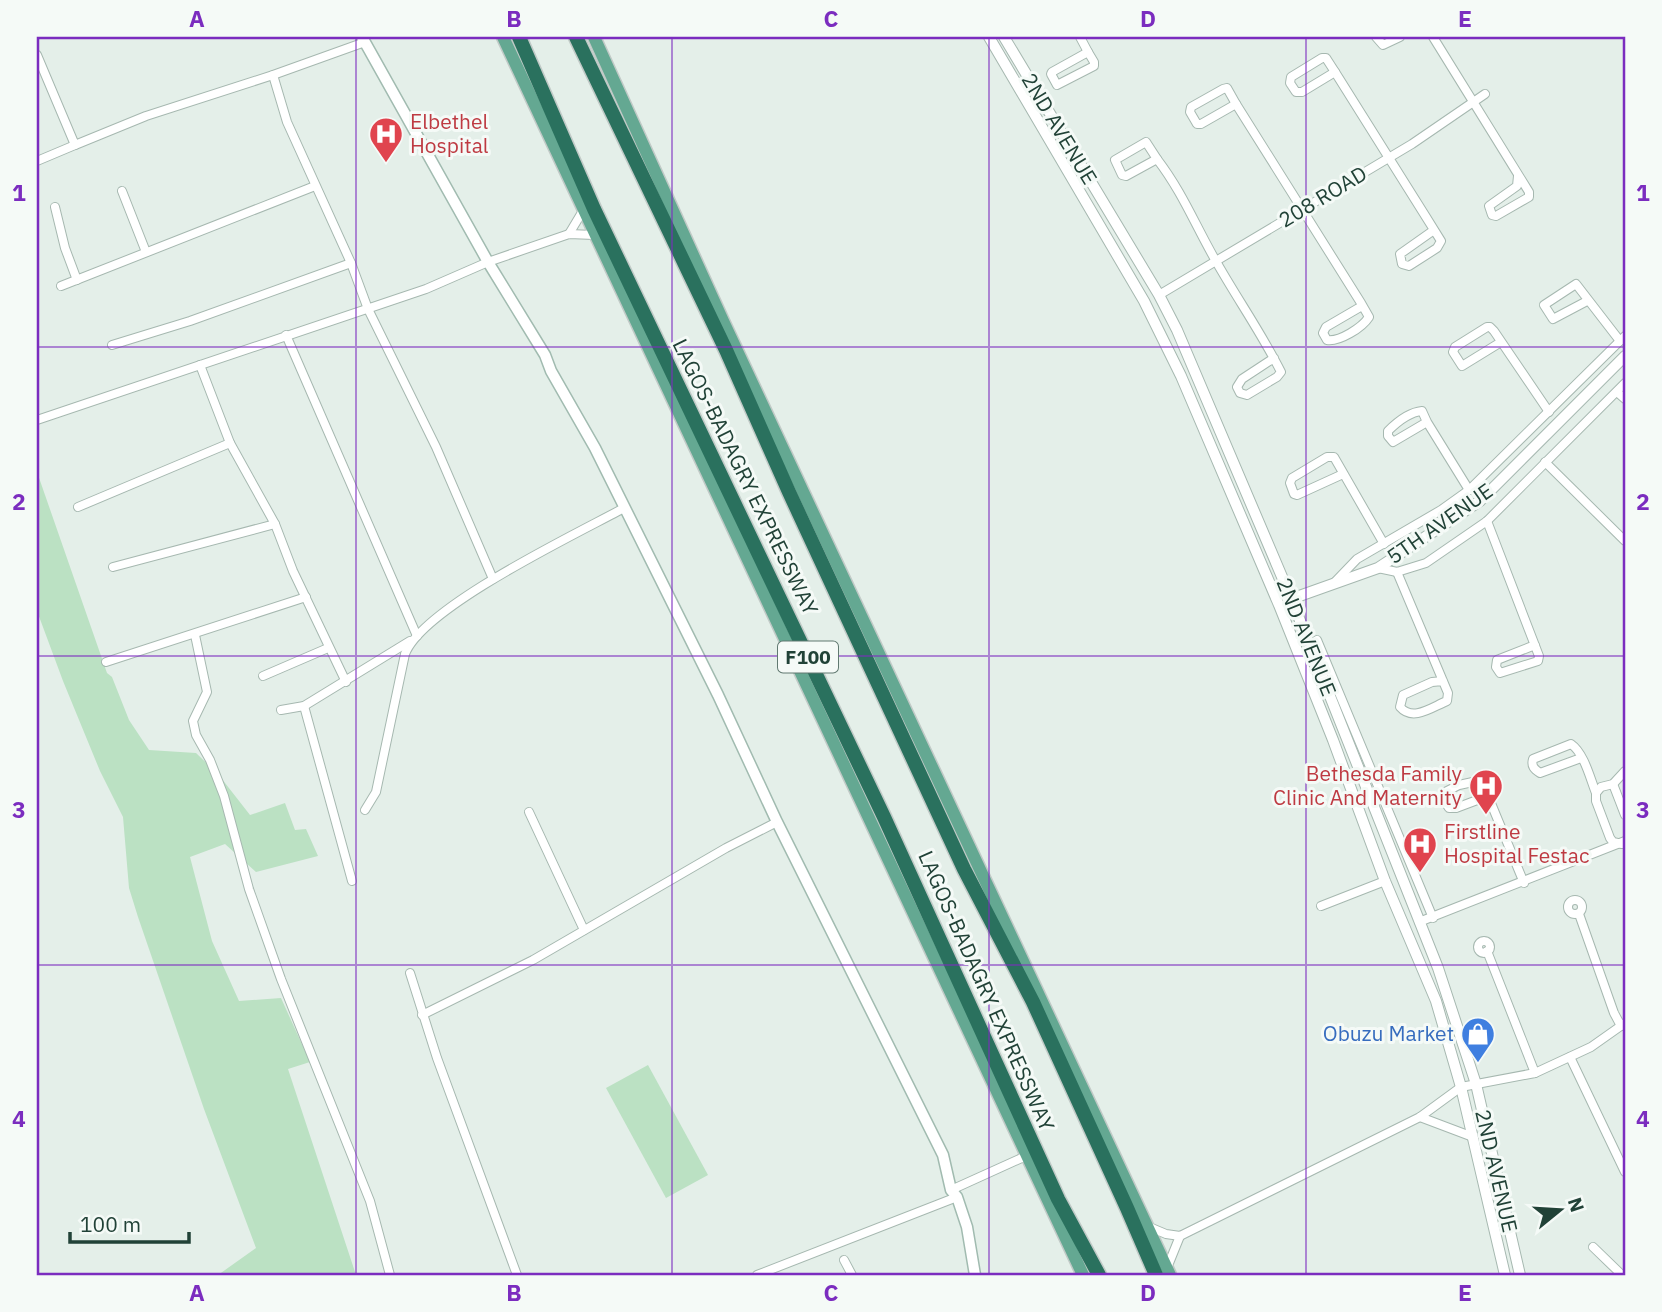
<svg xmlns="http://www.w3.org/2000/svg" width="1662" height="1312" font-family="'IBM Plex Sans',sans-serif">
<rect width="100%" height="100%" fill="#e4efe9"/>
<!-- green -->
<g fill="#bbe1c3">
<polygon points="37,472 107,673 112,677 129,720 149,750 196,753 218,774 250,815 285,803 295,830 306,829 318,856 256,872 225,844 190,857 212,941 239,1001 281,998 310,1062 288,1069 356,1275 218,1275 256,1248 204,1109 138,917 129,888 123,817 100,771 63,681 37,611"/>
<polygon points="648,1065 708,1175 666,1198 606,1088"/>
</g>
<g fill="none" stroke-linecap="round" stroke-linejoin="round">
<!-- minor casing -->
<g stroke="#a6b8b0" stroke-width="10">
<g id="minor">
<polyline points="1080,37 1088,52"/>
<polyline points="1376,37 1383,45 1400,37"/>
<polyline points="1433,37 1529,192 1529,197 1496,216 1492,215 1489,206 1517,186 1518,176"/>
<polygon points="1088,52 1094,62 1094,66 1057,85 1051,74 1052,72"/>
<polyline points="37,55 75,145 146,116 273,75 365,42"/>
<polygon points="1322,58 1326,58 1335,72 1302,92 1296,92 1290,83 1291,77"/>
<polyline points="1335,72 1426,217 1441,241 1437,248 1409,266 1402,264 1400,254 1434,230"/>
<polyline points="273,75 287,122 351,263 368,309 436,447 493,579"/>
<polygon points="1227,88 1236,104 1201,124 1197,124 1190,112 1191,107 1223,89"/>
<path d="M 1236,104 L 1361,303 L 1369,317 C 1362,328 1339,342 1327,340 L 1323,333 L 1326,327 L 1362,306"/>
<polygon points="1146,142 1157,159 1126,176 1122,175 1115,160"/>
<path d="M 1157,159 C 1183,193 1196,227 1217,263 C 1238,300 1262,334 1281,372 L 1277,377 L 1247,395 L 1240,393 L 1237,387 L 1242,379 L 1274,358"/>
<polyline points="37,161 75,145"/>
<polyline points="122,191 146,252"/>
<polyline points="55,207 65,248 77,280"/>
<polyline points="569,234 584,209"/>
<polyline points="61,286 315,186"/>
<polyline points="1159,295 1412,144 1485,94"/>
<polyline points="1587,301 1553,319 1544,305 1576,284 1620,341"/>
<polyline points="286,335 417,636"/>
<polyline points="1501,342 1462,366 1453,352 1455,347 1487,327 1490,327 1494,331 1549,412"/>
<polyline points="112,345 190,321 351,263"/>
<polyline points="200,365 230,443 275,524 293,571 346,682"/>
<polyline points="1617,392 1625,399"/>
<polyline points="37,420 426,289 488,262 569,234 594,235"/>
<path d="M 1427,422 L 1422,411 C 1410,412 1397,422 1388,431 L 1388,436 L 1393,442 L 1427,422 L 1469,490"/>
<polyline points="1545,462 1625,541"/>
<polyline points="1343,474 1297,495 1294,494 1290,483 1292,478 1327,457 1334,457 1384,544"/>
<polyline points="78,507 230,443"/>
<polyline points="1487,521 1539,656 1538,661 1500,673 1496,667 1497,660 1535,645"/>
<polyline points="113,567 275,524"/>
<polyline points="1378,568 1397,572 1426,563 1487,521 1625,383"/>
<path d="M 1397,572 L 1448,693 L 1447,701 C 1432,707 1413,722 1400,707 L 1403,695 L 1432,682 L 1443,681"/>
<polyline points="1333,584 1357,559 1441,510 1469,490 1625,336"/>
<polyline points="195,635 207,692 193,721 196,735 210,760 224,796 249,889 281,979 370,1201 390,1275"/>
<polyline points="1317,640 1433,918"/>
<polyline points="106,662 306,597"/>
<polyline points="263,676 328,648"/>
<polyline points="304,706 352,881"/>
<polyline points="281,710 304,706 410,641"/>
<path d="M 1581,758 L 1540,773 C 1534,769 1531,766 1533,759 L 1571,744 C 1584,753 1590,778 1596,793"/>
<polyline points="1613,784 1625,815"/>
<path d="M 1488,796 L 1456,808 L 1449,808 L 1443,799 L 1445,792 L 1459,785 L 1482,780 C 1487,785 1490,789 1488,796 L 1524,883"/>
<path d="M 365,810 L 376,792 L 405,654 C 423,607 576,534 624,508"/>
<polyline points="529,812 584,930"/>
<polyline points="1622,844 1613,842 1610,838 1596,801 1596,793 1601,787 1613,784 1625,771"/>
<circle cx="1575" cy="907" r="7"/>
<polyline points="1321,906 1385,881"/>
<polyline points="1579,914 1614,1013 1621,1026"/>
<polyline points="1419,922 1625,841"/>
<circle cx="1484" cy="947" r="6"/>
<polyline points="1487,951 1535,1073"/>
<polyline points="410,973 437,1058 517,1275"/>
<polyline points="422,1015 533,960 726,848 777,822"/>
<polyline points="1570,1057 1625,1172"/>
<polyline points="1420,1117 1473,1137"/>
<polyline points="951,1190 1026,1156"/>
<polyline points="1147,1226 1166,1234 1180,1236 1420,1117 1461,1087 1535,1073 1591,1047 1625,1023"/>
<polyline points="1593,1247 1622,1275"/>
<polyline points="844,1260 852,1275"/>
<polyline points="1167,1268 1180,1236"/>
<polyline points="757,1275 957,1197"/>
</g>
</g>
<!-- tertiary casing -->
<g stroke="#a6b8b0" stroke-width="12">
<g id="tertiary">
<polyline points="989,37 1144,301 1181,376 1279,605 1333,740 1385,881 1436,1001 1461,1087 1505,1275"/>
<polyline points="1004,37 1159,295 1177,330 1291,598 1438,968 1476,1084 1520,1275"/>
<polyline points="1288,600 1378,568 1480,501 1625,356"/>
</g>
</g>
<!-- secondary casing -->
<g stroke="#a1bbb0" stroke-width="13">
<polyline id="secondary" points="362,37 488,262 545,355 551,371 595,448 718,695 777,822 943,1155 951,1190 957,1197 967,1227 975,1275"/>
</g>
<!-- primary casing -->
<g stroke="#c1cac7" stroke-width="15">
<g id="primary">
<polyline points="503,37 1083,1275"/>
<polyline points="594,37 723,321 1170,1275"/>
</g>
</g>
<!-- motorway casing -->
<g stroke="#c1cac7" stroke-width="17">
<g id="motorway">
<polyline points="519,37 594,209 884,817 1058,1199 1099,1275"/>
<polyline points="576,37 726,350 789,492 964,869 1033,1002 1127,1208 1156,1275"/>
</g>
</g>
<!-- minor -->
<use href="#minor" stroke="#fff" stroke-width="8"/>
<!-- tertiary -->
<use href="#tertiary" stroke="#fff" stroke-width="10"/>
<!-- secondary -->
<use href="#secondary" stroke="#fff" stroke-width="10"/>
<!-- primary -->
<use href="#primary" stroke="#64a892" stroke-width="12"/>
<!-- motorway -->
<use href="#motorway" stroke="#2a715e" stroke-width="14"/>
</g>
<!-- grid -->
<path fill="none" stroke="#7b2cbf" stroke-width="2" stroke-opacity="0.55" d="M 356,37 L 356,1275M 672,37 L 672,1275M 989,37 L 989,1275M 1306,37 L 1306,1275M 37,347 L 1625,347M 37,656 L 1625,656M 37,965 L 1625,965"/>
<!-- icons -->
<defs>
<g id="hospital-pin" transform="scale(1.75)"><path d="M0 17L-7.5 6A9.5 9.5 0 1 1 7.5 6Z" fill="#e0444e" stroke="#f5faf7"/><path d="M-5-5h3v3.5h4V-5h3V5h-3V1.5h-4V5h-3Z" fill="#fff"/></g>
<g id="shop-pin" transform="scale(1.75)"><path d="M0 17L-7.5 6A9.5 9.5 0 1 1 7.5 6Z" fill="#3f7fe0" stroke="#f5faf7"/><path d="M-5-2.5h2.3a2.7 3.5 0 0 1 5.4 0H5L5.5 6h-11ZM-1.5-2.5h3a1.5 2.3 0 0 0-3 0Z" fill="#fff"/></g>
</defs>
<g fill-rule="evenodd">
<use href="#hospital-pin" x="386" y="134"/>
<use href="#hospital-pin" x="1486" y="786"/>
<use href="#hospital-pin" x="1420" y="844"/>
<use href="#shop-pin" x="1478" y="1034"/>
</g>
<g text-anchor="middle" stroke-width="6" stroke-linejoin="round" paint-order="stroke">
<!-- shield labels -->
<rect fill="#f5faf7" stroke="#617971" stroke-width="2" x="778" y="641.5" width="60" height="31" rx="5"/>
<g font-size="19" font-weight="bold" fill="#214237">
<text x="808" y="664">F100</text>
</g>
<!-- health labels -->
<g font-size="21" fill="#be3a42" stroke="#f5faf7" text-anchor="start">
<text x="410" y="129">Elbethel<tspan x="410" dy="24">Hospital</tspan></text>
<text x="1462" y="781" text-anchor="end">Bethesda Family<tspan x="1462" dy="24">Clinic And Maternity</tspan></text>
<text x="1444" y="839">Firstline<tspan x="1444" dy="24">Hospital Festac</tspan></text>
</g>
<!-- street labels -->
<g font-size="21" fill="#214237" stroke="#f5faf7">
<text transform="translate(1059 129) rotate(59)" y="7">2ND AVENUE</text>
<text transform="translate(1323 197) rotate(-31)" y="7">208 ROAD</text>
<text transform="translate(745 477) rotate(64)" y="7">LAGOS-BADAGRY EXPRESSWAY</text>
<text transform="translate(1440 524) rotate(-35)" y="7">5TH AVENUE</text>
<text transform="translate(1306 637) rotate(68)" y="7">2ND AVENUE</text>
<text transform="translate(986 991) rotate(66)" y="7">LAGOS-BADAGRY EXPRESSWAY</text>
<text transform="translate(1496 1171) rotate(77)" y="7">2ND AVENUE</text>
</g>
<!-- shop labels -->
<g font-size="21" fill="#366cbe" stroke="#f5faf7" text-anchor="end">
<text x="1454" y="1041">Obuzu Market</text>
</g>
</g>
<!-- border -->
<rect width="1662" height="1312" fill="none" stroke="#f5faf7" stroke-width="77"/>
<!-- north arrow -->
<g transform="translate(1560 1210) rotate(72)" stroke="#f5faf7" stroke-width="5" paint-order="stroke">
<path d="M0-5L12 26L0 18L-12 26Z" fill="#214237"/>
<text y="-10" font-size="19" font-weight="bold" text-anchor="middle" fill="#214237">N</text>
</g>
<!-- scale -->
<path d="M70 1232v10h119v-10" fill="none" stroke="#214237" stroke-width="3.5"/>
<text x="80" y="1232" font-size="21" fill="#214237" stroke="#f5faf7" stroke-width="5" paint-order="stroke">100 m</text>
<rect x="38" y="38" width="1586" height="1236" fill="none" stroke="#7b2cbf" stroke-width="2.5"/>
<g font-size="23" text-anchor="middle" font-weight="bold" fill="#7b2cbf">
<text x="197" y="27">A</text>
<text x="514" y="27">B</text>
<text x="831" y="27">C</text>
<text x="1148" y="27">D</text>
<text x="1465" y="27">E</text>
<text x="19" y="201">1</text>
<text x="1643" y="201">1</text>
<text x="19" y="510">2</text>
<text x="1643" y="510">2</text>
<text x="19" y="818">3</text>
<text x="1643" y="818">3</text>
<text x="19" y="1127">4</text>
<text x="1643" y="1127">4</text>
<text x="197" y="1301">A</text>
<text x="514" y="1301">B</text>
<text x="831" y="1301">C</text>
<text x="1148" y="1301">D</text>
<text x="1465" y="1301">E</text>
</g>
</svg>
